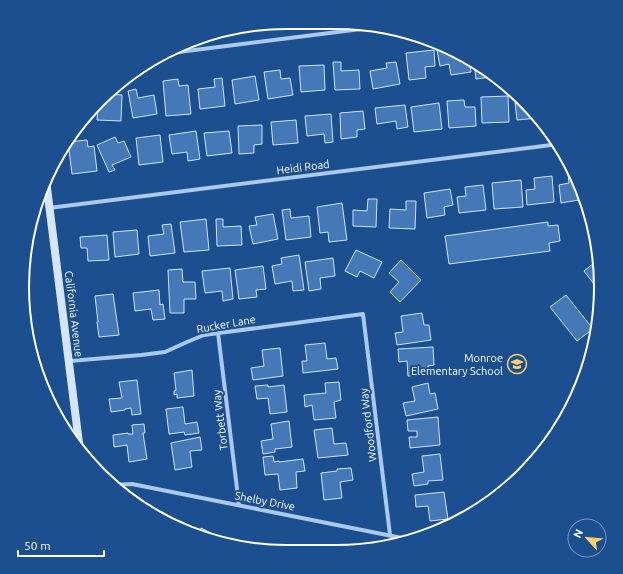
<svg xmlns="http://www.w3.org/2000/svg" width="623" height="574" font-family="Ubuntu,sans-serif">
<rect width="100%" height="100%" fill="#1b4f8f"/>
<!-- building -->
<g fill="#4478b7" stroke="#cfe3fa">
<polygon points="448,48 469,59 471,72 451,75 449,64 440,66 437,50"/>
<polygon points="434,50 435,66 425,67 426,78 409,80 406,53"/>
<polygon points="333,62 341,62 341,71 359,70 360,89 335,90"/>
<polygon points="396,62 400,84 373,89 370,71 387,68 386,63"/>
<polygon points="474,62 483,67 491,73 491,77 476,79"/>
<polygon points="324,65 325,90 301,92 299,66"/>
<polygon points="280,70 281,79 290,78 293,95 268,99 264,72"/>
<polygon points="255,76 259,100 235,104 232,80"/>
<polygon points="222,78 225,106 200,109 198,89 215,87 214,79"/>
<polygon points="178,79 179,86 188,85 191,114 166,116 163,81"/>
<polygon points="136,89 138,98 154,95 157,114 133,118 128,91"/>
<polygon points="514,93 516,93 524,100 538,118 517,120"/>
<polygon points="107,94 122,95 121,121 97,120 98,103 103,104 104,97"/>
<polygon points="508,96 509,122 482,123 481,97"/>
<polygon points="464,100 465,107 475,107 476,126 449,128 447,101"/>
<polygon points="439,103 442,129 414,132 411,107"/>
<polygon points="405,105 408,127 397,129 396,121 377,124 375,108"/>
<polygon points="90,111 90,122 81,123 88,112"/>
<polygon points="363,111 365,129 357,130 357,137 341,139 340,113"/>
<polygon points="331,114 333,142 325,143 324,134 307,136 305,116"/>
<polygon points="296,120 298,143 273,145 271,122"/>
<polygon points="262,125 262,144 254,145 254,153 239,154 238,126"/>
<polygon points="196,131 200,159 188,161 187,152 172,154 169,135"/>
<polygon points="229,131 232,153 207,156 204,133"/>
<polygon points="160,135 163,162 139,165 136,138"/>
<polygon points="115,137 118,143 124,141 131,157 112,165 115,170 109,172 97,145"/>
<polygon points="87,140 88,147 94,146 97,171 72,174 68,142"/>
<polygon points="574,173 581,186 585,199 561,203 559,185 569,183 568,174"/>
<polygon points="552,176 554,202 527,205 526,190 535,189 534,178"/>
<polygon points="521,180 523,207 494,209 492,183"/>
<polygon points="483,185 486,210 459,213 457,197 466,196 465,187"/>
<polygon points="450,189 453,205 444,207 445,215 427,218 424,193"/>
<polygon points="368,199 377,199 376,227 353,226 353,210 367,211"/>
<polygon points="406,201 416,201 415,229 389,228 390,209 406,210"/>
<polygon points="342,203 347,240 329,242 328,232 320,233 317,207"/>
<polygon points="290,209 291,218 309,216 311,237 286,240 282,210"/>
<polygon points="273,214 278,239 253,244 249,226 257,225 255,217"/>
<polygon points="206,219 209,250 184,252 180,222"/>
<polygon points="216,219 223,219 223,227 241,226 242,245 217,246"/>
<polygon points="548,222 548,226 558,225 560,241 549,243 550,251 449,264 445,236"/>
<polygon points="171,224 175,253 150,256 148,236 164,234 162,225"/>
<polygon points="137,230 139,254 115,257 113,232"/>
<polygon points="107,235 109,260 88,261 87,248 81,248 80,237"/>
<polygon points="356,250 382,262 374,278 360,271 357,277 345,271"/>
<polygon points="299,255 304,290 293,291 292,281 275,284 272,266 282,264 281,258"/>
<polygon points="333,258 335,276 320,278 321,289 309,291 305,262"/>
<polygon points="401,260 421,280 400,302 390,292 399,282 389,273"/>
<polygon points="598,260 601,287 600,292 584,271"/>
<polygon points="263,266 266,289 256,290 257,297 239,299 235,270"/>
<polygon points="230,268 233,299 223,301 222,291 205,293 202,271"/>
<polygon points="182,269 183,282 195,282 196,299 184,299 184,313 170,313 168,270"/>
<polygon points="159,290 160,305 163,304 165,319 153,320 151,309 135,311 133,293"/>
<polygon points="113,294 119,335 99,337 97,322 98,322 95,296"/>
<polygon points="566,295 593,329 577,341 550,307"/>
<polygon points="422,313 424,325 429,325 431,340 397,345 395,333 403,332 401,316"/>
<polygon points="325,343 327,359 336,358 338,369 303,373 302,361 307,361 305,345"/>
<polygon points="433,347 434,365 428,366 428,375 408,376 407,361 399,362 398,349"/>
<polygon points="280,348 283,376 253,380 251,368 264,366 262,350"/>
<polygon points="192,370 194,396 177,398 177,394 174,395 174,391 176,390 174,373"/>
<polygon points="137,380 141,414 132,415 131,408 125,409 125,410 111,412 109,399 122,398 119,382"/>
<polygon points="339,382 341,400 334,402 336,418 314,420 312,405 305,407 304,395 326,393 325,383"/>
<polygon points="428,383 430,394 435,393 438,409 406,416 403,403 415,401 412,387"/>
<polygon points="268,385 268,387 284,385 287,412 270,414 268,398 257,399 255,386"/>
<polygon points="183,407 185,424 197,422 199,433 185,435 184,432 169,434 166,409"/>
<polygon points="438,417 440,445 410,448 409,437 417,437 417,431 408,431 407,420"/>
<polygon points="289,421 292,447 275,449 275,452 263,454 261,441 273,439 271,424"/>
<polygon points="144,424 145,433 143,433 147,459 129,462 127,445 114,447 113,435 128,433 128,434 133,434 132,425"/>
<polygon points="332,428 334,444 346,443 348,455 318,458 314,430"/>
<polygon points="200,437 202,450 190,451 192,467 175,470 171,443"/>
<polygon points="440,454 443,480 428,481 428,484 414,486 412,474 424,472 422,456"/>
<polygon points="273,456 274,462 279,461 279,462 303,459 305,471 296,472 297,488 280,490 278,474 265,475 263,457"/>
<polygon points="351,468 353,480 340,482 342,498 324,500 321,473 337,471 337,469"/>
<polygon points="444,492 448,519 430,521 428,506 416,507 415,495"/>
<polygon points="156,512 156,517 149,513"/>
<polygon points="201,528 213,534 210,540 198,536"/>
<polygon points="290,546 302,549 290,549"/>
</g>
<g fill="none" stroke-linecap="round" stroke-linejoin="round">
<!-- minor -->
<g stroke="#a9c9ee" stroke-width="4">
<polyline points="163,54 377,27"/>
<polyline points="49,208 559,144"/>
<polyline points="218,333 239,505"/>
<polyline points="70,361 141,355 165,352 187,342 204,335 363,314 390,535"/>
<polyline points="113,485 132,484 412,540"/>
</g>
<!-- secondary -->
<polyline stroke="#d6e6fa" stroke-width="8" points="46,180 80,451"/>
</g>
<!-- icons -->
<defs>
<g id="school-ring" transform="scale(1)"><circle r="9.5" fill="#1b4f8f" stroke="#ffd166" stroke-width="1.5"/><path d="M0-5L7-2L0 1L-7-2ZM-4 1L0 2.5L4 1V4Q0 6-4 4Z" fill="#ffd166"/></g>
</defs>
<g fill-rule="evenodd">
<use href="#school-ring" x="517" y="364"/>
</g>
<g text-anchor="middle" stroke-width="4" stroke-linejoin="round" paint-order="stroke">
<!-- street labels -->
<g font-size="11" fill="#fff" stroke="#1b4f8f">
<text transform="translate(303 167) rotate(-7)" y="4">Heidi Road</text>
<text transform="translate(74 314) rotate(83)" y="4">California Avenue</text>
<text transform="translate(226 324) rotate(-10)" y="4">Rucker Lane</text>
<text transform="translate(220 420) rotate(-97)" y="4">Torbett Way</text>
<text transform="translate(368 425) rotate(-97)" y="4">Woodford Way</text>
<text transform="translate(265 501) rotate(11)" y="4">Shelby Drive</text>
</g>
<!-- poi labels -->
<g font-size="11" fill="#fff" stroke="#1b4f8f" text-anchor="end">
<text x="503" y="362">Monroe<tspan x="503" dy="13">Elementary School</tspan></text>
</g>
</g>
<!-- crop -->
<path d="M0 0H623V574H0ZM287 29H336A258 258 0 0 1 594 287V287A258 258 0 0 1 336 545H287A258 258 0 0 1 29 287V287A258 258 0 0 1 287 29Z" fill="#1b4f8f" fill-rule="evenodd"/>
<path fill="none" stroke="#fff" stroke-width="2" d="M287 29H336A258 258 0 0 1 594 287V287A258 258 0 0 1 336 545H287A258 258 0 0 1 29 287V287A258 258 0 0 1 287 29Z"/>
<!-- north arrow -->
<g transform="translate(587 538) rotate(297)"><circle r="19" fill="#1b4f8f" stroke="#7695bc"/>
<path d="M0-3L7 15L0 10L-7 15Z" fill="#ffd166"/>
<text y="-6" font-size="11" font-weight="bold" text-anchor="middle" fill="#ffffff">N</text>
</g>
<!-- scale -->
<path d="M18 550v6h86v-6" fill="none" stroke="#ffffff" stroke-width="2"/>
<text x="24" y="550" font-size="12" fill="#ffffff" stroke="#1b4f8f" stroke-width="3" paint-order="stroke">50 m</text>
</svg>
